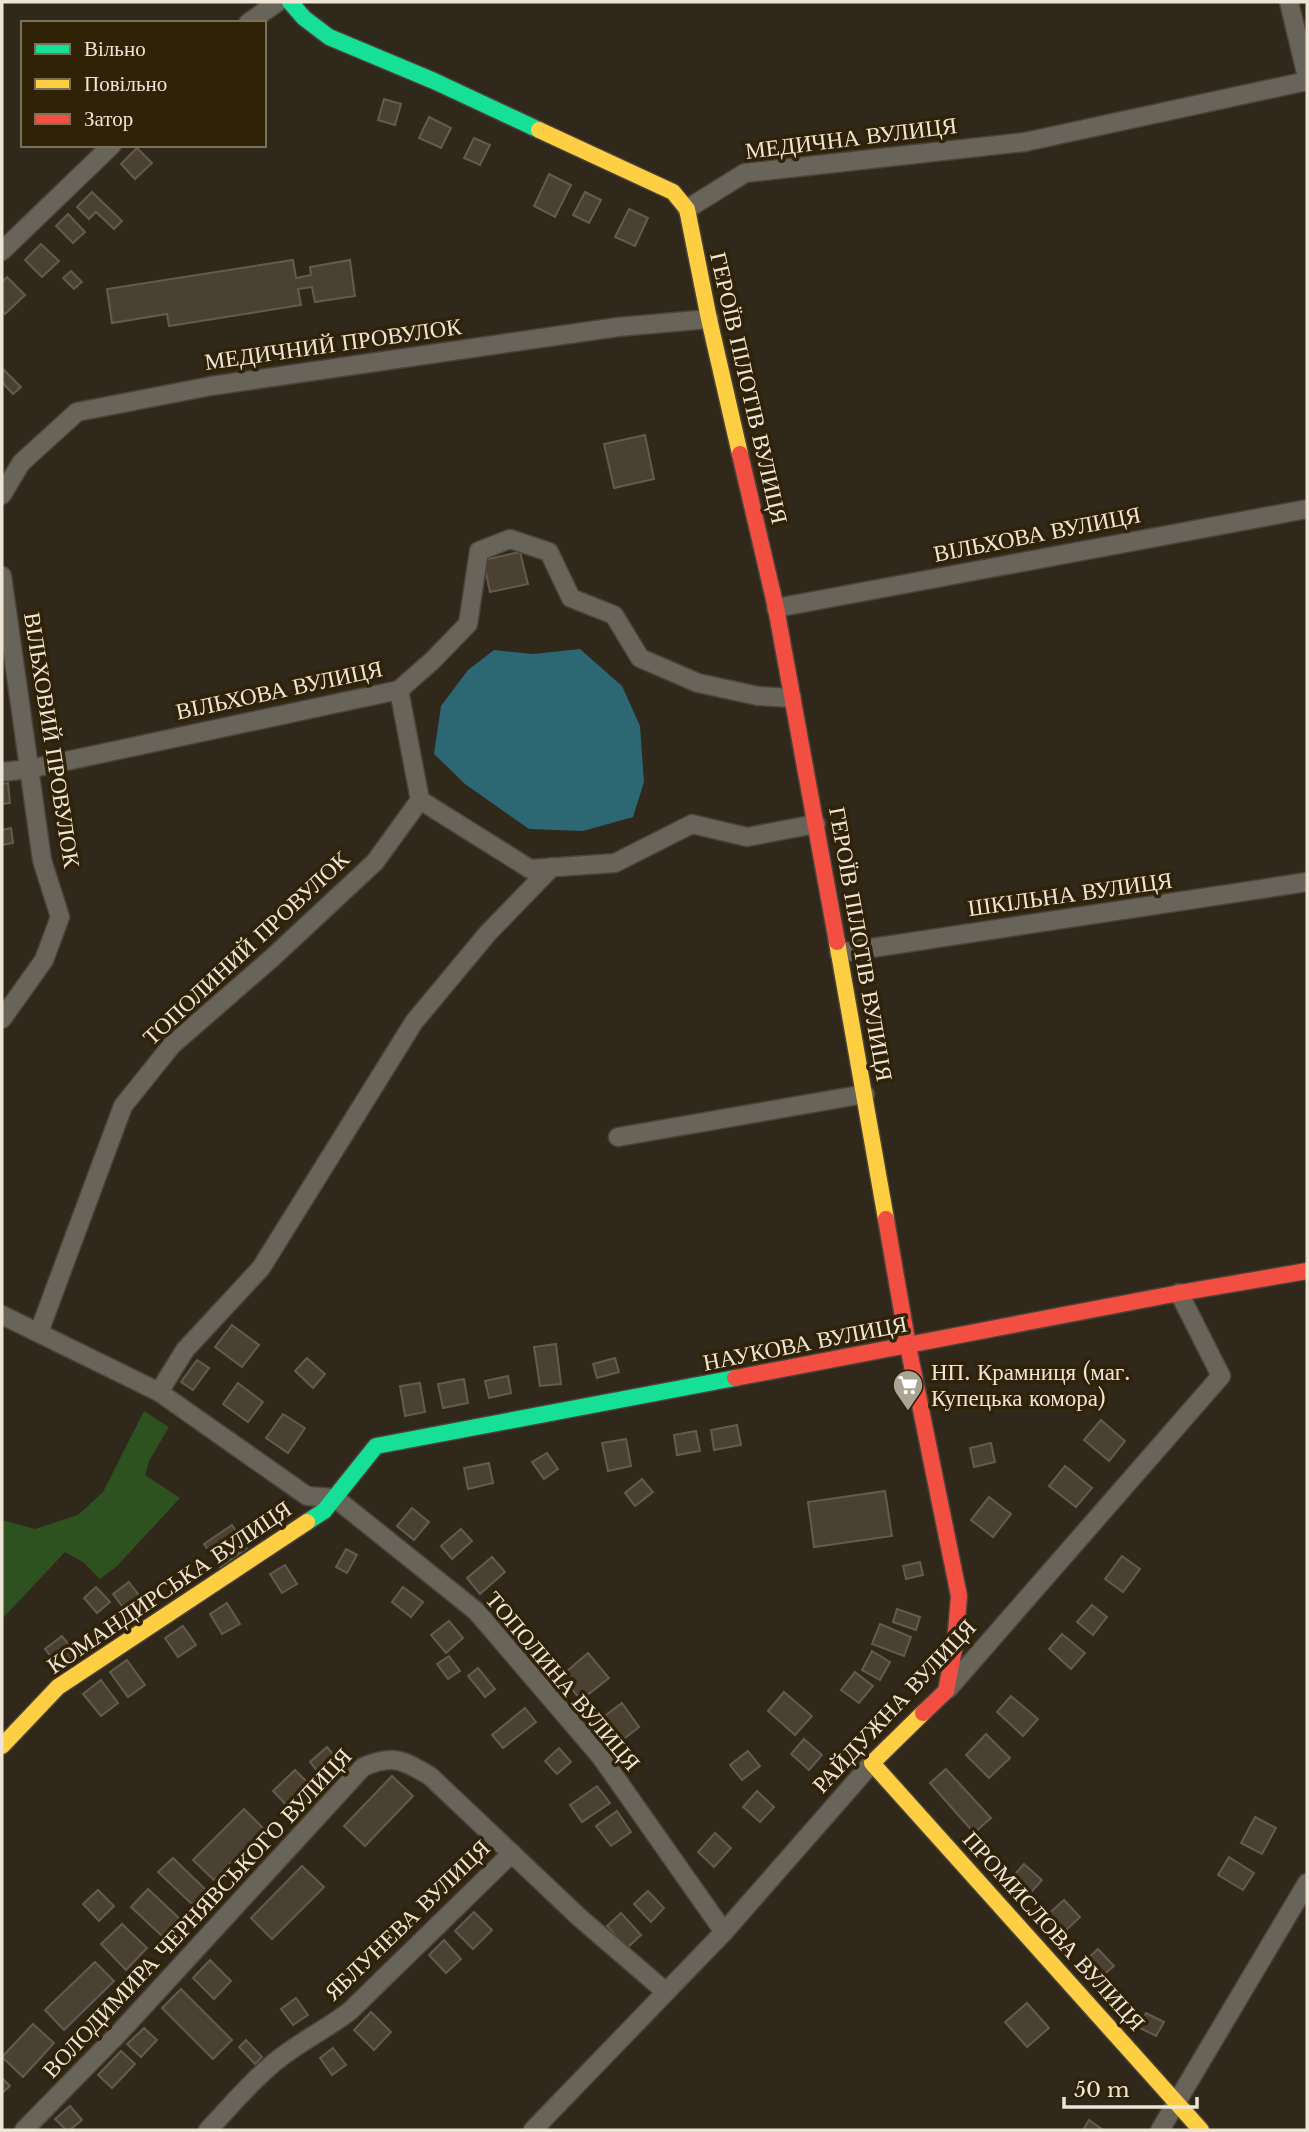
<svg xmlns="http://www.w3.org/2000/svg" width="1309" height="2132" font-family="'Libre Baskerville',serif">
<rect width="100%" height="100%" fill="#30281a"/>
<!-- green -->
<polygon fill="#2d5220" points="144,1411 169,1427 149,1461 145,1475 180,1498 117,1566 100,1579 83,1562 65,1552 2,1619 2,1520 35,1529 78,1515 103,1492"/>
<!-- water -->
<polygon fill="#2b6873" points="580,649 622,686 640,726 644,782 633,817 583,831 529,829 465,784 434,754 441,706 468,670 494,650 533,654"/>
<!-- building -->
<g fill="#4b4133" stroke="#635b4f" stroke-width="2">
<polygon points="384,99 401,104 395,125 378,120"/>
<polygon points="429,117 451,128 441,148 419,138"/>
<polygon points="474,138 490,145 480,165 464,158"/>
<polygon points="137,148 152,163 135,179 121,164"/>
<polygon points="549,174 571,185 555,217 534,206"/>
<polygon points="92,192 122,221 114,229 96,212 89,219 77,207"/>
<polygon points="585,192 601,200 589,223 573,215"/>
<polygon points="629,209 648,218 635,246 615,237"/>
<polygon points="68,214 85,232 73,243 56,226"/>
<polygon points="41,244 59,261 42,277 25,260"/>
<polygon points="293,260 296,278 311,275 310,267 350,260 355,296 315,302 312,287 298,289 301,305 169,326 167,314 112,323 107,289"/>
<polygon points="71,271 82,282 74,289 63,278"/>
<polygon points="7,277 25,295 5,314 2,311 2,282"/>
<polygon points="4,370 21,387 13,394 2,382 2,373"/>
<polygon points="645,435 654,479 614,488 604,444"/>
<polygon points="520,552 528,584 490,592 483,560"/>
<polygon points="8,783 10,803 2,804 2,784"/>
<polygon points="11,828 13,843 2,845 2,830"/>
<polygon points="232,1325 259,1345 242,1367 215,1347"/>
<polygon points="556,1344 561,1384 540,1386 534,1347"/>
<polygon points="307,1358 325,1374 313,1388 295,1371"/>
<polygon points="615,1358 619,1372 597,1378 593,1364"/>
<polygon points="197,1360 209,1368 193,1390 181,1382"/>
<polygon points="508,1376 511,1393 489,1398 485,1381"/>
<polygon points="464,1379 468,1403 443,1408 438,1384"/>
<polygon points="238,1383 263,1402 248,1422 223,1404"/>
<polygon points="420,1383 425,1412 405,1416 400,1386"/>
<polygon points="283,1414 305,1428 288,1453 266,1438"/>
<polygon points="1101,1420 1125,1441 1109,1461 1084,1440"/>
<polygon points="737,1425 741,1445 714,1450 711,1430"/>
<polygon points="696,1431 700,1451 677,1455 674,1435"/>
<polygon points="626,1439 631,1466 608,1471 602,1443"/>
<polygon points="991,1443 995,1462 974,1467 970,1448"/>
<polygon points="547,1453 558,1469 544,1479 532,1462"/>
<polygon points="489,1463 493,1483 468,1489 464,1468"/>
<polygon points="1065,1466 1092,1488 1076,1507 1049,1486"/>
<polygon points="642,1479 653,1492 635,1506 625,1493"/>
<polygon points="885,1491 892,1536 814,1547 808,1502"/>
<polygon points="989,1497 1011,1514 993,1537 971,1520"/>
<polygon points="412,1508 429,1522 414,1540 397,1526"/>
<polygon points="232,1525 247,1548 220,1567 204,1544"/>
<polygon points="461,1529 472,1541 452,1559 441,1546"/>
<polygon points="346,1549 357,1555 347,1573 336,1567"/>
<polygon points="1122,1556 1140,1569 1123,1592 1105,1579"/>
<polygon points="492,1557 505,1572 480,1594 467,1578"/>
<polygon points="920,1562 923,1575 906,1579 903,1566"/>
<polygon points="285,1565 297,1584 282,1593 270,1574"/>
<polygon points="129,1582 147,1606 131,1618 113,1594"/>
<polygon points="96,1587 110,1602 97,1613 84,1598"/>
<polygon points="403,1587 423,1602 411,1617 392,1602"/>
<polygon points="227,1603 240,1624 222,1634 210,1614"/>
<polygon points="1092,1605 1107,1617 1093,1635 1077,1622"/>
<polygon points="897,1609 920,1617 916,1630 893,1622"/>
<polygon points="449,1621 463,1638 446,1653 431,1635"/>
<polygon points="880,1624 911,1637 904,1656 872,1644"/>
<polygon points="183,1626 196,1645 178,1657 165,1638"/>
<polygon points="1062,1634 1085,1653 1071,1669 1049,1649"/>
<polygon points="62,1636 76,1654 59,1667 45,1649"/>
<polygon points="872,1651 890,1662 880,1680 862,1670"/>
<polygon points="588,1653 609,1678 581,1700 561,1676"/>
<polygon points="449,1656 460,1671 448,1679 437,1664"/>
<polygon points="127,1660 145,1685 128,1697 110,1672"/>
<polygon points="478,1668 495,1689 485,1697 468,1676"/>
<polygon points="855,1672 873,1686 859,1703 841,1690"/>
<polygon points="101,1680 118,1703 101,1716 83,1694"/>
<polygon points="784,1692 812,1716 795,1735 768,1711"/>
<polygon points="1011,1696 1038,1719 1023,1736 997,1712"/>
<polygon points="622,1703 639,1727 616,1745 598,1721"/>
<polygon points="525,1708 536,1722 503,1748 492,1735"/>
<polygon points="986,1734 1010,1758 989,1778 966,1755"/>
<polygon points="804,1739 822,1755 809,1770 791,1754"/>
<polygon points="327,1747 342,1765 324,1780 310,1762"/>
<polygon points="559,1748 571,1762 557,1774 545,1761"/>
<polygon points="748,1751 760,1766 742,1780 730,1765"/>
<polygon points="946,1769 991,1818 974,1833 930,1783"/>
<polygon points="295,1770 316,1791 293,1812 273,1791"/>
<polygon points="392,1776 413,1796 365,1846 344,1826"/>
<polygon points="597,1786 610,1803 582,1822 570,1805"/>
<polygon points="757,1791 774,1807 760,1822 743,1807"/>
<polygon points="244,1809 264,1829 214,1880 193,1860"/>
<polygon points="617,1811 631,1832 611,1846 596,1826"/>
<polygon points="1255,1817 1276,1828 1262,1854 1241,1843"/>
<polygon points="715,1833 731,1848 714,1867 698,1852"/>
<polygon points="1229,1857 1254,1873 1243,1890 1218,1875"/>
<polygon points="173,1858 207,1891 193,1905 158,1872"/>
<polygon points="1024,1864 1042,1880 1025,1899 1007,1883"/>
<polygon points="302,1866 324,1887 272,1939 251,1918"/>
<polygon points="148,1889 179,1918 162,1936 131,1907"/>
<polygon points="98,1890 114,1906 99,1921 83,1904"/>
<polygon points="648,1891 664,1908 651,1922 634,1904"/>
<polygon points="1064,1900 1080,1917 1061,1935 1045,1917"/>
<polygon points="474,1912 492,1930 473,1949 455,1931"/>
<polygon points="621,1913 641,1935 627,1948 607,1926"/>
<polygon points="122,1924 147,1948 126,1970 101,1944"/>
<polygon points="444,1940 461,1959 446,1973 429,1955"/>
<polygon points="1098,1949 1114,1966 1100,1978 1084,1962"/>
<polygon points="210,1960 231,1981 214,1999 193,1978"/>
<polygon points="95,1962 114,1981 64,2030 45,2010"/>
<polygon points="181,1989 232,2040 213,2059 162,2008"/>
<polygon points="296,1998 308,2015 293,2025 281,2009"/>
<polygon points="1027,2003 1049,2028 1027,2047 1005,2022"/>
<polygon points="371,2012 391,2032 374,2050 354,2030"/>
<polygon points="1146,2013 1164,2022 1156,2036 1138,2027"/>
<polygon points="33,2024 54,2043 23,2077 2,2057"/>
<polygon points="144,2028 157,2040 141,2057 127,2044"/>
<polygon points="246,2040 262,2057 255,2064 239,2047"/>
<polygon points="333,2048 346,2065 332,2075 320,2058"/>
<polygon points="121,2051 135,2064 112,2088 98,2075"/>
<polygon points="2,2078 10,2086 2,2093"/>
<polygon points="70,2106 82,2120 70,2130 66,2130 55,2119"/>
<polygon points="1089,2120 1103,2130 1083,2130"/>
</g>
<g fill="none" stroke-linecap="round" stroke-linejoin="round">
<!-- street casing -->
<g stroke="#4b4338" stroke-width="21">
<g id="street">
<polyline points="1289,2 1307,77"/>
<polyline points="248,23 278,2"/>
<polyline points="687,209 745,173 1025,142 1307,81"/>
<polyline points="2,251 112,145"/>
<polyline points="2,495 21,463 77,412 211,386 618,327 709,319"/>
<polyline points="2,576 42,860 60,917 44,960 2,1019"/>
<polyline points="776,608 1307,509"/>
<polyline points="399,690 420,800 530,869 615,863 692,824 747,837 816,824"/>
<polyline points="2,772 29,769 399,690 432,661 468,624 479,551 510,539 549,552 571,598 614,615 640,658 698,683 758,696 792,698"/>
<polyline points="839,953 1307,882"/>
<polyline points="618,1137 865,1094"/>
<polyline points="2,1315 159,1392 307,1496 335,1498 476,1611 601,1757 724,1932"/>
<polyline points="39,1332 123,1106 172,1045 272,958 375,862 420,800"/>
<polyline points="159,1392 185,1350 261,1268 414,1022 488,933 552,867"/>
<polyline points="948,1689 1221,1376 1179,1293"/>
<path d="M 24,2130 L 120,2032 L 363,1767 C 393,1754 403,1760 430,1776 L 580,1918 L 666,1992"/>
<path d="M 208,2130 C 228,2109 247,2086 269,2067 C 293,2045 324,2031 350,2011 L 512,1853"/>
<polyline points="533,2130 724,1932 872,1763"/>
<polyline points="1160,2130 1307,1883"/>
</g>
</g>
<!-- fast casing -->
<g stroke="#4b4338" stroke-width="19">
<g id="fast">
<polyline points="290,2 304,18 329,37 434,81 539,130"/>
<polyline points="307,1522 324,1511 376,1446 735,1378"/>
</g>
</g>
<!-- slow casing -->
<g stroke="#4b4338" stroke-width="19">
<g id="slow">
<polyline points="539,130 673,192 687,209 709,319 740,454"/>
<polyline points="837,942 886,1219"/>
<polyline points="923,1713 872,1763 1201,2130"/>
<polyline points="2,1746 58,1687 307,1522"/>
</g>
</g>
<!-- jam casing -->
<g stroke="#4b4338" stroke-width="19">
<g id="jam">
<polyline points="740,454 776,608 837,942"/>
<polyline points="886,1219 908,1346 959,1596 955,1644 946,1691 923,1713"/>
<polyline points="735,1378 1179,1293 1307,1271"/>
</g>
</g>
<!-- street -->
<use href="#street" stroke="#696459" stroke-width="18"/>
<!-- fast -->
<use href="#fast" stroke="#16e098" stroke-width="16"/>
<!-- slow -->
<use href="#slow" stroke="#ffcf43" stroke-width="16"/>
<!-- jam -->
<use href="#jam" stroke="#f24e42" stroke-width="16"/>
</g>
<!-- icons -->
<defs>
<g id="supermarket-pin" transform="scale(1.575)"><path d="M0 17L-7.5 6A9.5 9.5 0 1 1 7.5 6Z" fill="#aca394" stroke="#2f2207"/><path d="M-6-5.5h2.5l.6 2H6L4.5 2H-2.5L-4.4-4H-6ZM-1.5 3.2a1.3 1.3 0 1 0 .1 0ZM3 3.2a1.3 1.3 0 1 0 .1 0Z" fill="#fff"/></g>
</defs>
<g fill-rule="evenodd">
<use href="#supermarket-pin" x="908" y="1385"/>
</g>
<g text-anchor="middle" stroke-width="7" stroke-linejoin="round" paint-order="stroke">
<!-- street labels -->
<g font-size="23" fill="#eee5d6" stroke="#2f2207">
<text transform="translate(851 138) rotate(-7)" y="8">МЕДИЧНА ВУЛИЦЯ</text>
<text transform="translate(333 344) rotate(-8)" y="8">МЕДИЧНИЙ ПРОВУЛОК</text>
<text transform="translate(749 388) rotate(77)" y="8">ГЕРОЇВ ПІЛОТІВ ВУЛИЦЯ</text>
<text transform="translate(1037 534) rotate(-11)" y="8">ВІЛЬХОВА ВУЛИЦЯ</text>
<text transform="translate(279 690) rotate(-12)" y="8">ВІЛЬХОВА ВУЛИЦЯ</text>
<text transform="translate(52 740) rotate(81)" y="8">ВІЛЬХОВИЙ ПРОВУЛОК</text>
<text transform="translate(1070 894) rotate(-8)" y="8">ШКІЛЬНА ВУЛИЦЯ</text>
<text transform="translate(861 944) rotate(80)" y="8">ГЕРОЇВ ПІЛОТІВ ВУЛИЦЯ</text>
<text transform="translate(246 948) rotate(-43)" y="8">ТОПОЛИНИЙ ПРОВУЛОК</text>
<text transform="translate(805 1343) rotate(-11)" y="8">НАУКОВА ВУЛИЦЯ</text>
<text transform="translate(169 1587) rotate(-34)" y="8">КОМАНДИРСЬКА ВУЛИЦЯ</text>
<text transform="translate(563 1681) rotate(50)" y="8">ТОПОЛИНА ВУЛИЦЯ</text>
<text transform="translate(894 1706) rotate(-47)" y="8">РАЙДУЖНА ВУЛИЦЯ</text>
<text transform="translate(197 1913) rotate(-47)" y="8">ВОЛОДИМИРА ЧЕРНЯВСЬКОГО ВУЛИЦЯ</text>
<text transform="translate(407 1920) rotate(-44)" y="8">ЯБЛУНЕВА ВУЛИЦЯ</text>
<text transform="translate(1054 1931) rotate(48)" y="8">ПРОМИСЛОВА ВУЛИЦЯ</text>
</g>
<!-- poi labels -->
<g font-size="23" fill="#eee5d6" stroke="#2f2207" text-anchor="start">
<text x="931" y="1380">НП. Крамниця (маг.<tspan x="931" dy="26">Купецька комора)</tspan></text>
</g>
</g>
<!-- border -->
<rect width="1309" height="2132" fill="none" stroke="#eee5d6" stroke-width="7"/>
<!-- legend -->
<rect x="21" y="21" width="245" height="126" fill="#2f2207" stroke="#7b705a" stroke-width="2"/>
<rect x="35" y="44" width="35" height="10" fill="#16e098" stroke="#7b705a" stroke-width="2"/>
<text x="84" y="56" font-size="21" fill="#eee5d6">Вільно</text>
<rect x="35" y="79" width="35" height="10" fill="#ffcf43" stroke="#7b705a" stroke-width="2"/>
<text x="84" y="91" font-size="21" fill="#eee5d6">Повільно</text>
<rect x="35" y="114" width="35" height="10" fill="#f24e42" stroke="#7b705a" stroke-width="2"/>
<text x="84" y="126" font-size="21" fill="#eee5d6">Затор</text>
<!-- scale -->
<path d="M1064 2097v10h133v-10" fill="none" stroke="#eee5d6" stroke-width="3.5"/>
<text x="1074" y="2097" font-size="21" fill="#eee5d6" stroke="#2f2207" stroke-width="5" paint-order="stroke">50 m</text>
</svg>
